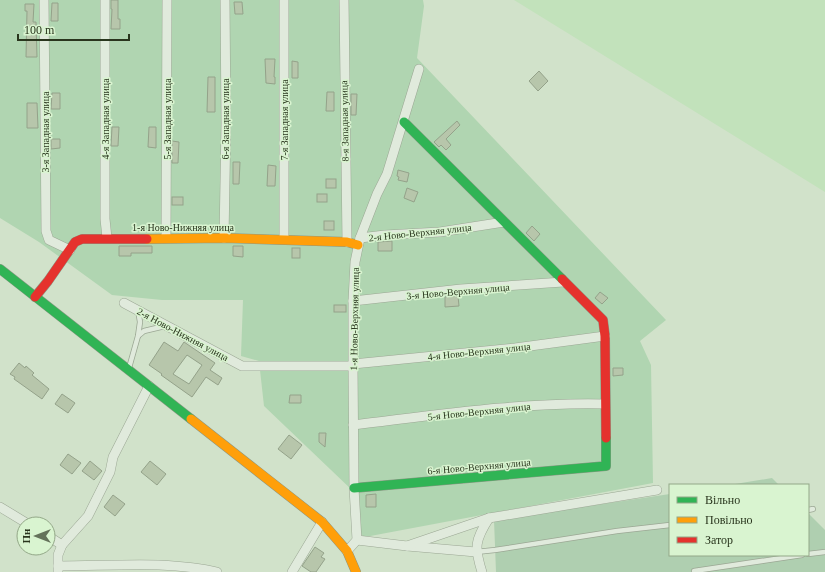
<svg xmlns="http://www.w3.org/2000/svg" width="825" height="572" font-family="Georgia,serif">
<rect width="100%" height="100%" fill="#d1e2ca"/>
<!-- farmland -->
<polygon fill="#c2e2bb" points="514,0 825,0 825,192"/>
<!-- green -->
<polygon fill="#b0d5b1" points="0,0 423,0 424,6 417,58 666,320 640,341 651,365 653,483 365,537 356,532 353,491 264,406 259,361 241,356 243,300 162,300 112,295 39,242 0,218"/>
<!-- cemetery -->
<g fill="#afcfb0">
<polygon points="772,478 779,485 729,485"/>
<polygon points="670,494 670,555 808,555 808,513 825,530 825,572 496,572 494,520"/>
</g>
<!-- building -->
<g fill="#b7c6ab" stroke="#94a28a" fill-rule="evenodd">
<polygon points="111,0 118,0 118,19 120,19 120,29 111,29 112,9 111,9"/>
<polygon points="234,2 242,2 243,14 235,14"/>
<polygon points="52,3 58,3 58,21 51,21"/>
<polygon points="25,4 34,4 33,22 36,22 37,57 26,57 27,11 25,11"/>
<polygon points="265,59 275,59 274,77 275,77 275,84 266,83"/>
<polygon points="292,61 298,62 298,78 292,78"/>
<polygon points="539,71 548,81 538,91 529,81"/>
<polygon points="208,77 215,77 215,112 207,112"/>
<polygon points="327,92 334,92 334,111 326,111"/>
<polygon points="52,93 60,93 60,109 51,109"/>
<polygon points="351,94 357,94 356,115 351,115"/>
<polygon points="27,103 37,103 38,128 27,128"/>
<polygon points="457,121 460,125 446,139 451,145 446,150 441,145 439,147 434,142"/>
<polygon points="112,127 119,127 118,146 111,146"/>
<polygon points="149,127 156,127 156,148 148,147"/>
<polygon points="51,139 60,139 60,148 51,149"/>
<polygon points="172,141 179,142 178,163 172,163"/>
<polygon points="233,162 240,162 239,184 233,184"/>
<polygon points="268,165 276,166 275,186 267,186"/>
<polygon points="398,170 409,173 407,182 398,180 399,177 397,176"/>
<rect x="326" y="179" width="10" height="9"/>
<polygon points="407,188 418,192 414,202 404,198"/>
<rect x="317" y="194" width="10" height="8"/>
<rect x="172" y="197" width="11" height="8"/>
<rect x="324" y="221" width="10" height="9"/>
<polygon points="532,226 540,234 534,241 526,233"/>
<polygon points="392,241 392,251 378,251 378,242"/>
<polygon points="119,246 152,246 152,253 131,253 131,256 119,256"/>
<polygon points="233,246 243,246 243,257 233,256"/>
<rect x="292" y="248" width="8" height="10"/>
<polygon points="600,292 608,298 602,304 595,298"/>
<polygon points="449,296 458,296 459,306 445,307 445,297"/>
<rect x="334" y="305" width="12" height="7"/>
<path d="M 164,342 L 178,351 L 184,342 L 215,363 L 210,370 L 222,378 L 218,385 L 206,377 L 192,397 L 161,375 L 162,374 L 149,365 ZM 187,355 L 202,365 L 189,384 L 173,374 Z"/>
<polygon points="19,363 25,368 26,366 34,373 32,375 49,389 42,399 14,379 15,377 10,374"/>
<polygon points="613,368 623,368 623,375 613,376"/>
<polygon points="62,394 75,403 68,413 55,404"/>
<polygon points="290,395 301,395 301,403 289,403"/>
<polygon points="319,433 326,433 325,447 319,442"/>
<polygon points="289,435 302,445 291,459 278,449"/>
<polygon points="68,454 81,463 72,474 60,465"/>
<polygon points="90,461 102,471 94,480 82,471"/>
<polygon points="150,461 166,474 157,485 141,472"/>
<polygon points="376,494 376,507 366,507 366,495"/>
<polygon points="113,495 125,504 115,516 104,507"/>
<polygon points="315,547 324,553 321,557 325,559 316,572 311,572 302,566"/>
</g>
<g fill="none" stroke-linecap="round" stroke-linejoin="round">
<!-- lane casing -->
<g stroke="#9ba794" stroke-width="6">
<g id="lane">
<polyline points="138,310 140,322 138,336"/>
<polyline points="129,368 138,336 144,331 165,326"/>
<polyline points="808,510 813,509"/>
<polyline points="476,552 495,550 617,531 670,525"/>
<polyline points="808,554 825,552"/>
<polyline points="694,571 802,555"/>
</g>
</g>
<!-- street casing -->
<g stroke="#9ba794" stroke-width="10">
<g id="street">
<polyline points="44,0 46,231 49,240 70,250"/>
<polyline points="105,0 105,219 107,238"/>
<polyline points="344,0 347,242"/>
<polyline points="166,238 167,0"/>
<polyline points="224,238 226,123 225,0"/>
<polyline points="360,238 385,235 440,232 504,222"/>
<polyline points="284,239 284,0"/>
<polyline points="353,301 461,289 563,282"/>
<polyline points="124,303 242,366 353,366"/>
<polyline points="353,364 515,348 605,336"/>
<path d="M 353,425 C 437,415 521,402 605,404"/>
<polyline points="0,507 28,524"/>
<polyline points="48,536 62,545"/>
<polyline points="357,540 407,546 476,552"/>
<polyline points="407,546 489,518 657,490"/>
<polyline points="347,551 357,540 354,488 353,366 353,301 355,262 360,238 377,194 387,174 419,69"/>
<path d="M 58,566 C 91,566 125,564 159,565 C 179,566 197,567 217,572"/>
<polyline points="58,572 58,555 62,545 88,516 110,472 113,457 149,386"/>
<polyline points="292,572 322,522"/>
<path d="M 482,572 C 474,547 475,540 489,518"/>
</g>
</g>
<!-- fast casing -->
<g stroke="#8b9784" stroke-width="10">
<g id="fast">
<polyline points="404,122 562,279"/>
<polyline points="0,269 191,419"/>
<polyline points="354,488 606,466 606,438"/>
</g>
</g>
<!-- slow casing -->
<g stroke="#8b9784" stroke-width="10">
<g id="slow">
<polyline points="147,239 224,238 347,242 358,245"/>
<polyline points="191,419 322,522 347,551 356,572"/>
</g>
</g>
<!-- jam casing -->
<g stroke="#8b9784" stroke-width="10">
<g id="jam">
<polyline points="562,279 603,320 605,336 606,438"/>
<polyline points="35,297 48,281 75,242 82,239 147,239"/>
</g>
</g>
<!-- lane -->
<use href="#lane" stroke="#e0eadc" stroke-width="4.5"/>
<!-- street -->
<use href="#street" stroke="#e0eadc" stroke-width="9"/>
<!-- fast -->
<use href="#fast" stroke="#30b455" stroke-width="9"/>
<!-- slow -->
<use href="#slow" stroke="#ff9f0a" stroke-width="9"/>
<!-- jam -->
<use href="#jam" stroke="#e5322d" stroke-width="9"/>
</g>
<g text-anchor="middle" stroke-width="3" stroke-linejoin="round" paint-order="stroke">
<!-- street labels -->
<g font-size="10" fill="#29351d" stroke="#d9f4d0">
<text transform="translate(105 119) rotate(-90)" y="4">4-я Западная улица</text>
<text transform="translate(167 119) rotate(-90)" y="4">5-я Западная улица</text>
<text transform="translate(225 119) rotate(-90)" y="4">6-я Западная улица</text>
<text transform="translate(284 120) rotate(-90)" y="4">7-я Западная улица</text>
<text transform="translate(344 121) rotate(-91)" y="4">8-я Западная улица</text>
<text transform="translate(45 132) rotate(-90)" y="4">3-я Западная улица</text>
<text x="183" y="231">1-я Ново-Нижняя улица</text>
<text transform="translate(420 232) rotate(-6)" y="4">2-я Ново-Верхняя улица</text>
<text transform="translate(458 291) rotate(-5)" y="4">3-я Ново-Верхняя улица</text>
<text transform="translate(354 319) rotate(-89)" y="4">1-я Ново-Верхняя улица</text>
<text transform="translate(183 334) rotate(28)" y="4">2-я Ново-Нижняя улица</text>
<text transform="translate(479 351) rotate(-6)" y="4">4-я Ново-Верхняя улица</text>
<text transform="translate(479 411) rotate(-6)" y="4">5-я Ново-Верхняя улица</text>
<text transform="translate(479 466) rotate(-5)" y="4">6-я Ново-Верхняя улица</text>
</g>
</g>
<!-- legend -->
<rect x="669" y="484" width="140" height="72" fill="#d9f4d0" stroke="#93a888"/>
<rect x="677" y="497" width="20" height="6" fill="#30b455" stroke="#93a888"/>
<text x="705" y="504" font-size="12" fill="#29351d">Вільно</text>
<rect x="677" y="517" width="20" height="6" fill="#ff9f0a" stroke="#93a888"/>
<text x="705" y="524" font-size="12" fill="#29351d">Повільно</text>
<rect x="677" y="537" width="20" height="6" fill="#e5322d" stroke="#93a888"/>
<text x="705" y="544" font-size="12" fill="#29351d">Затор</text>
<!-- north arrow -->
<g transform="translate(36 536) rotate(270)"><circle r="19" fill="#d9f4d0" stroke="#93a888"/>
<path d="M0-3L7 15L0 10L-7 15Z" fill="#64725a"/>
<text y="-6" font-size="11" font-weight="bold" text-anchor="middle" fill="#29351d">Пн</text>
</g>
<!-- scale -->
<path d="M18 34v6h111v-6" fill="none" stroke="#29351d" stroke-width="2"/>
<text x="24" y="34" font-size="12" fill="#29351d" stroke="#d9f4d0" stroke-width="3" paint-order="stroke">100 m</text>
</svg>
